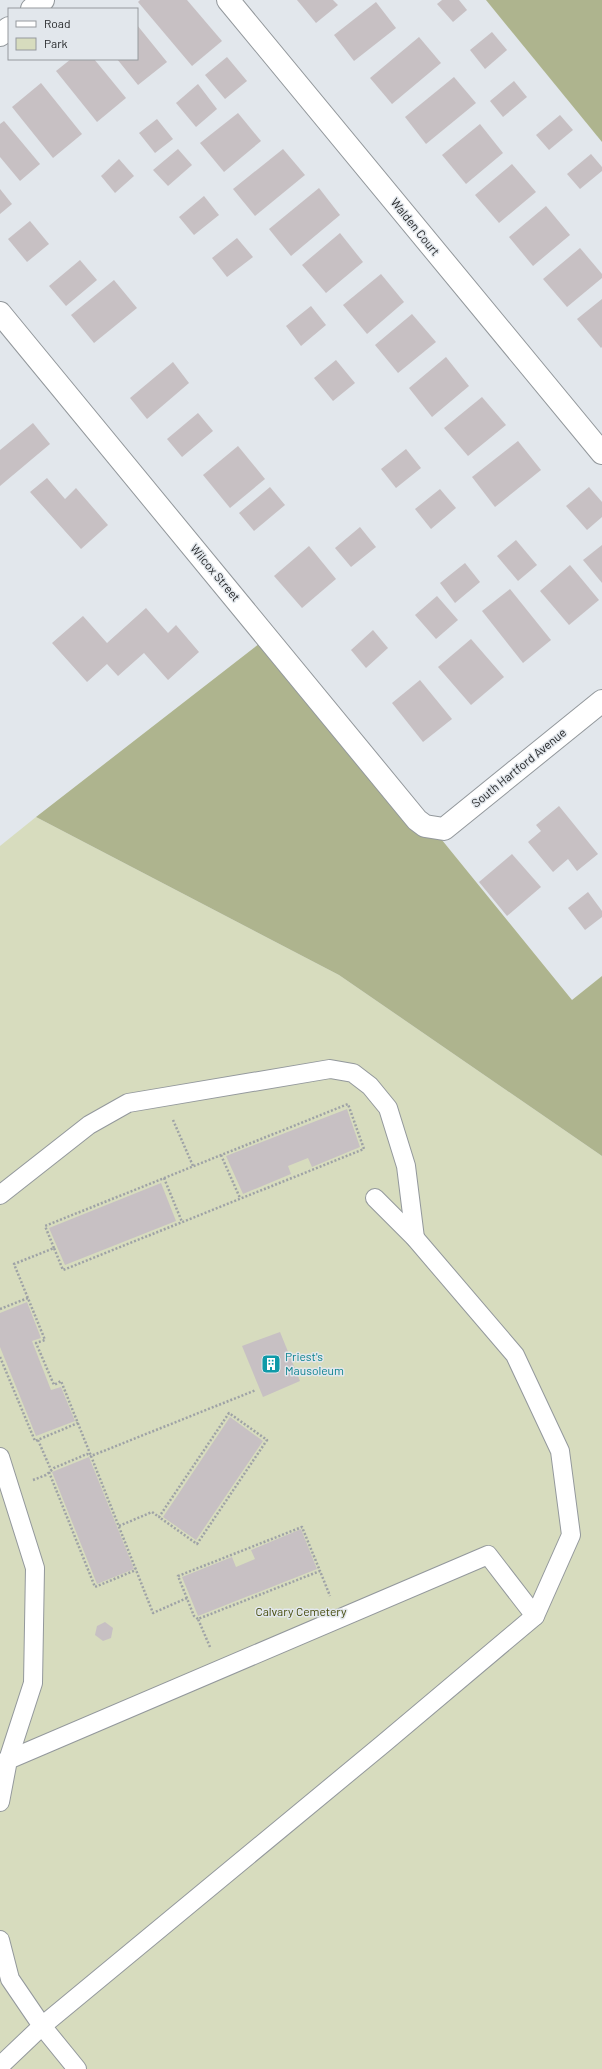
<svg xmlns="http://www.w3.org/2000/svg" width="602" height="2069" font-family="Barlow,sans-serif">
<rect width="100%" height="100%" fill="#e2e7ec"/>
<!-- green -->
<polygon fill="#d7dcbe" points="36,817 339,975 602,1156 602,2069 0,2069 0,846"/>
<!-- forest -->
<g fill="#aeb48e">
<polygon points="486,0 602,0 602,142"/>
<polygon points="268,637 433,829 572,1000 602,976 602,1156 339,975 36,817"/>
</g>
<!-- building -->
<g fill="#c7c0c3">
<polygon points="140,0 187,0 222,41 192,66 138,2"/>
<polygon points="297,0 333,0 338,5 316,23"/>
<polygon points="442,0 459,0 467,10 453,22 437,4"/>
<polygon points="376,2 396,28 354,61 334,35"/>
<polygon points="137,25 167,62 138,85 117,59 137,59"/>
<polygon points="492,32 507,50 485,69 470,50"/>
<polygon points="419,37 441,63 392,104 370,78"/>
<polygon points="227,57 247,81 225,99 205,75"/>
<polygon points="71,59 94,59 126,98 97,122 56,71"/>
<polygon points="454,77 476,103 426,144 405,117"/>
<polygon points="514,81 527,97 503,117 490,101"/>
<polygon points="41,83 82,134 53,158 12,107"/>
<polygon points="198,84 217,109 196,127 176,103"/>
<polygon points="238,113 261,141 224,172 200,143"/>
<polygon points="560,115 573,130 549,150 536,135"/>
<polygon points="157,119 173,139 155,153 139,133"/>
<polygon points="4,121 40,164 20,181 0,157 0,124"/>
<polygon points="480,124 503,153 466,184 442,155"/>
<polygon points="178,149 192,165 168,186 153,170"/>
<polygon points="283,149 305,175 255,216 233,189"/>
<polygon points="591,154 602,167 602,171 580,189 567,174"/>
<polygon points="119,159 134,176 115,193 101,176"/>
<polygon points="512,164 536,192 499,223 475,195"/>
<polygon points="319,188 340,215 291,256 269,229"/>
<polygon points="0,189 12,204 0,214"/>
<polygon points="204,196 219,215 194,235 179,217"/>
<polygon points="546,206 570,235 533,266 509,237"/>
<polygon points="30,221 49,244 27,262 8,239"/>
<polygon points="340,233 363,262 326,293 302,265"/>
<polygon points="237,238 253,257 227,277 212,258"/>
<polygon points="580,248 602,274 602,278 567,307 543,279"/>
<polygon points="80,260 97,280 66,306 49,286"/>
<polygon points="381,274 404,302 367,334 343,305"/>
<polygon points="114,280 137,308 94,343 71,315"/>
<polygon points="602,299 602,347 601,348 577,319"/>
<polygon points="311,306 326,325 301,346 286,326"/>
<polygon points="412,314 436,342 398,373 375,345"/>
<polygon points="446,357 469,386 432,417 409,388"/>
<polygon points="336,360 355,383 333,401 314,378"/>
<polygon points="173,362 189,383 147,419 130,398"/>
<polygon points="482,397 506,425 468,456 444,428"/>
<polygon points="198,413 213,431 182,457 167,439"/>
<polygon points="33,423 50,444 0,486 0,450"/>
<polygon points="518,441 541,470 495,507 472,477"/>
<polygon points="238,446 265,479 230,508 203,475"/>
<polygon points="406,449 421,468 396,488 381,469"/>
<polygon points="47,478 65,499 76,488 108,525 81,549 30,492"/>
<polygon points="270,487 285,505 254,531 239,513"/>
<polygon points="589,487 602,502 602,517 587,530 566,506"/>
<polygon points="440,489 456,508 431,529 415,509"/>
<polygon points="360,527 376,547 351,567 335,548"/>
<polygon points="516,540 537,565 518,581 497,556"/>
<polygon points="602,545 602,583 583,560"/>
<polygon points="309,546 336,579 302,608 274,576"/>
<polygon points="465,563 480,582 455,603 440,583"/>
<polygon points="570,565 599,600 569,625 540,591"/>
<polygon points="510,589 551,640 523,663 482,611"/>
<polygon points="437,596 458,620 436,639 415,615"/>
<polygon points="146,608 168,633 176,625 199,652 168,680 144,653 118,676 107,664 87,682 52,643 83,616 107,643"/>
<polygon points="373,630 388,648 366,668 351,650"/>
<polygon points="471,639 504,677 471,705 438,667"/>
<polygon points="420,680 452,719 423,742 392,703"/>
<polygon points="559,806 598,854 577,871 568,859 553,872 528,842 541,831 536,825"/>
<polygon points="512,854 541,887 507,916 479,882"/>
<polygon points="588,892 602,911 602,917 585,930 568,908"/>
<polygon points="347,1109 360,1147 312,1167 308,1158 288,1166 291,1174 243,1194 226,1156"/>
<polygon points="161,1183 176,1221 65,1265 49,1228"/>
<polygon points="27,1302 41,1338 32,1341 51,1390 61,1387 75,1421 36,1436 0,1347 0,1313"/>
<polygon points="280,1332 300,1381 263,1397 242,1346"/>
<polygon points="230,1417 263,1441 196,1540 163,1517"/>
<polygon points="89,1457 134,1569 97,1584 52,1472"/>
<polygon points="301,1529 317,1569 198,1616 182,1577 232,1557 236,1567 255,1559 251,1550"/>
<polygon points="105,1622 113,1628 111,1638 103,1641 95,1635 97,1626"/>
</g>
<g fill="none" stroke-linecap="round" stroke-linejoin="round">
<!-- lane casing -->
<g stroke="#93989c" stroke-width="20">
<g id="lane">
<polyline points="0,1195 89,1125 128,1103 330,1069 353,1073 370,1086 388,1108 406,1166 415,1238"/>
<polyline points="0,1457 35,1568 33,1683 8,1760 1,1763"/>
<polyline points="0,1802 8,1760 488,1555 535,1616"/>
<polyline points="0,1940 10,1979 42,2026 77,2069"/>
<polyline points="0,2066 42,2026 383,1744 535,1616 571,1535 560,1451 515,1355 415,1238 375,1198"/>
</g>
</g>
<!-- street casing -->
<g stroke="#93989c" stroke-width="24">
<g id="street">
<polyline points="228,0 602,453"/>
<polyline points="32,9 43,0"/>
<polyline points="0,35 9,28"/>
<polyline points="0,313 417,820 425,826 444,829 602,701"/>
</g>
</g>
<!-- path -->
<g stroke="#9ea2a6" stroke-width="2.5" stroke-dasharray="2 2" stroke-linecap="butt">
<polyline points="173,1120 193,1166"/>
<polyline points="221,1155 240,1198"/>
<polyline points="164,1178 182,1222"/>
<polyline points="54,1248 45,1226 348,1104 364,1149 63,1270 54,1248 14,1264 45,1340 36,1343 54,1385 61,1381 91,1456"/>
<polyline points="0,1309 28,1298"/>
<polyline points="0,1357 35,1441 78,1423"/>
<polyline points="38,1440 51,1470"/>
<polyline points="49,1472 95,1587 136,1570"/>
<polyline points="33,1480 46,1475 54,1468 87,1454 91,1456"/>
<polyline points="119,1526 152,1512 159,1517 229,1413 267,1440 197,1544 159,1517"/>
<polyline points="187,1598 153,1613 91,1456 256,1390"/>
<polyline points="198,1619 194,1616 178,1576 302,1527 320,1571"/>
<polyline points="210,1647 198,1619 320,1571 330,1596"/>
</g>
<!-- lane -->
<use href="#lane" stroke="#fff" stroke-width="18"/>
<!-- street -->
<use href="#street" stroke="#fff" stroke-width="22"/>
</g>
<!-- icons -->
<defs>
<g id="building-square" transform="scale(1)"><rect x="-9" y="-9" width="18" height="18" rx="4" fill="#0f9aa8" stroke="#e2e7ec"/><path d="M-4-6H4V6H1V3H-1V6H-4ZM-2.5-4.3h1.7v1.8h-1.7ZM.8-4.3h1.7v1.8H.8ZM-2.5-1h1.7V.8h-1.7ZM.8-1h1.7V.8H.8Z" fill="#fff"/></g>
</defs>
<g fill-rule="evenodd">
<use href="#building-square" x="271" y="1364"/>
</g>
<g text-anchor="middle" stroke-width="3" stroke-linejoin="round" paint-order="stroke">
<!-- street labels -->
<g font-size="12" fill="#242628" stroke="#e2e7ec">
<text transform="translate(415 227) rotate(51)" y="4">Walden Court</text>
<text transform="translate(215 573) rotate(50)" y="4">Wilcox Street</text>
<text transform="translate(519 768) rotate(-39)" y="4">South Hartford Avenue</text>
</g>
<!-- culture labels -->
<g font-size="12" fill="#0d838f" stroke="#e2e7ec" text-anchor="start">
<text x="285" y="1361">Priest's<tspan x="285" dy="14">Mausoleum</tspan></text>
</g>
<!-- park labels -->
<g font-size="12" fill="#474d0f" stroke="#e2e7ec">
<text x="301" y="1616">Calvary Cemetery</text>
</g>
</g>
<!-- legend -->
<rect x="8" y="8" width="130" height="52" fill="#e2e7ec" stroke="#969a9e"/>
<rect x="16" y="21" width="20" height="6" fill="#ffffff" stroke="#969a9e"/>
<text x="44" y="28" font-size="12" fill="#242628">Road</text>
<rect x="16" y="38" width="20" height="12" fill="#d7dcbe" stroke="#969a9e"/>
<text x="44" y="48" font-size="12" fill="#242628">Park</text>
</svg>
